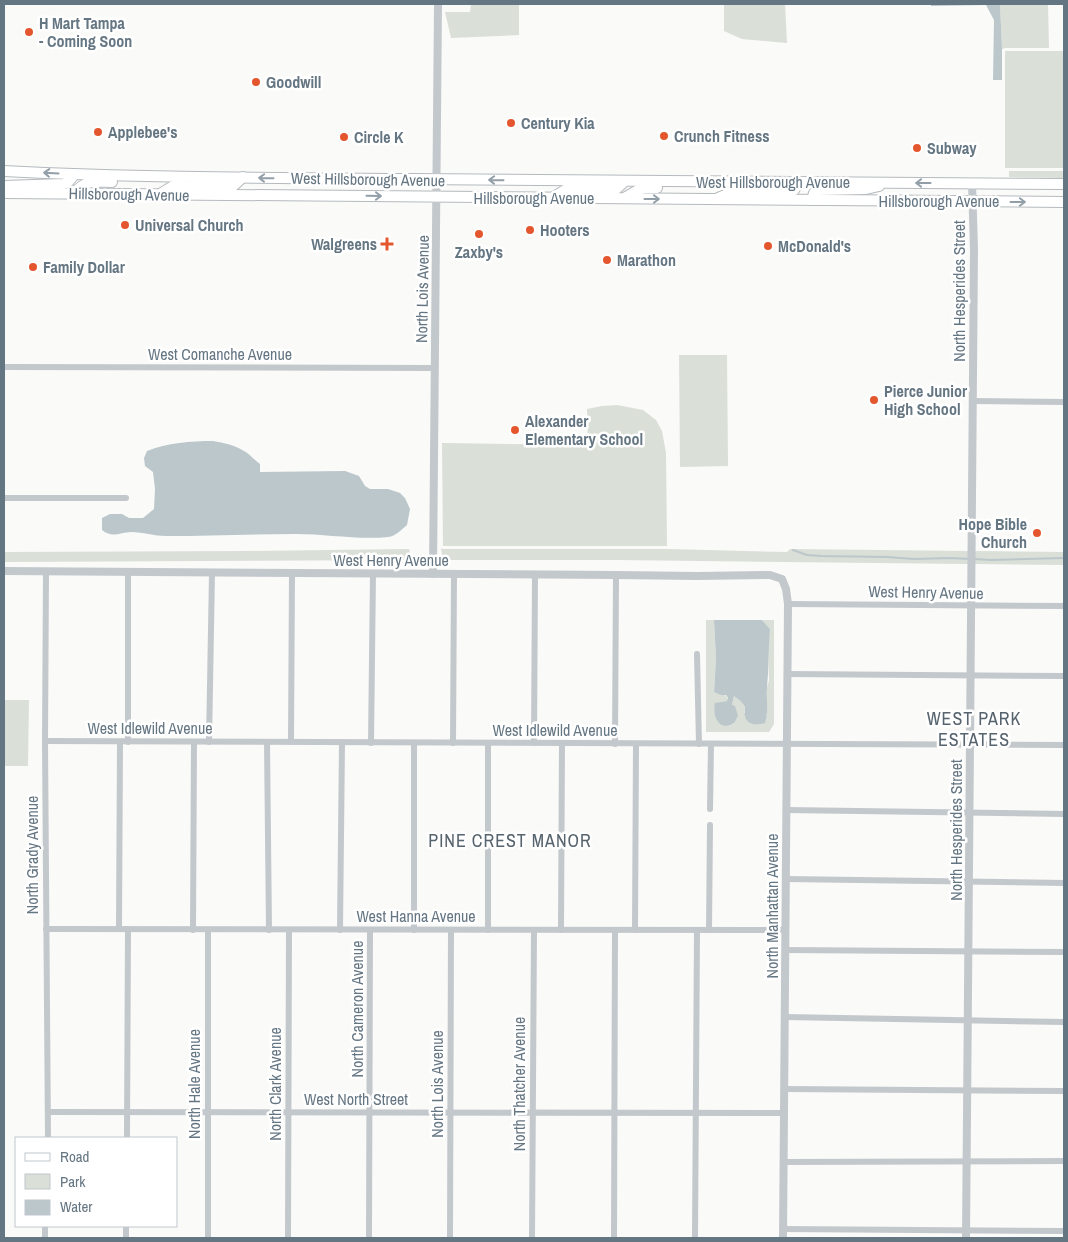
<svg xmlns="http://www.w3.org/2000/svg" width="1068" height="1242" font-family="'Archivo Narrow',sans-serif">
<rect width="100%" height="100%" fill="#fafaf8"/>
<!-- green -->
<g fill="#dadfd7">
<polygon points="471,4 519,4 519,35 451,38 445,12 470,12"/>
<polygon points="724,4 785,4 787,43 742,39 724,31"/>
<polygon points="1000,4 1048,4 1049,48 1005,48 1002,49"/>
<rect x="1005" y="51" width="59" height="117"/>
<polygon points="1009,171 1064,171 1064,178 1009,177"/>
<polygon points="679,355 727,355 728,466 680,467"/>
<polygon points="617,405 643,410 656,420 662,431 666,453 667,546 443,546 442,443 588,445 587,409 602,406"/>
<polygon points="441,548 443,549 667,549 787,552 790,549 968,551 968,564 617,560 443,560"/>
<polygon points="409,549 412,558 405,560 4,562 4,552 245,551"/>
<polygon points="975,551 1064,552 1064,565 975,564"/>
<path d="M 706,620 L 714,620 L 716,658 L 714,692 C 720,693 728,694 728,701 L 721,702 L 714,707 C 715,720 718,730 734,724 L 732,705 L 734,696 L 743,703 L 745,709 L 744,713 L 767,716 L 767,688 L 769,680 L 768,646 L 770,629 L 762,620 L 774,620 L 774,724 L 769,732 L 706,732 Z"/>
<polygon points="4,700 29,700 28,766 4,766"/>
</g>
<!-- water -->
<g fill="#bbc7cb">
<polygon points="931,4 1000,4 1002,49 1002,80 993,80 994,20 986,5 931,6"/>
<path d="M 213,441 C 224,443 235,445 244,451 C 250,454 254,460 260,464 L 260,472 L 345,471 L 359,476 L 365,486 L 370,489 L 388,489 L 400,493 L 405,498 L 410,509 L 407,525 C 401,530 396,536 388,537 C 359,540 325,534 296,534 C 253,534 209,536 166,536 C 154,536 143,532 131,532 C 120,532 113,539 102,530 L 102,518 L 110,514 L 122,514 L 129,518 L 143,518 L 154,509 L 155,489 L 153,472 L 145,466 L 144,458 L 147,451 C 167,443 191,441 213,441 Z"/>
<path d="M 714,620 L 762,620 L 770,629 C 768,649 769,668 767,688 C 766,699 769,711 765,723 C 758,725 747,726 745,716 C 744,714 745,711 745,708 C 744,703 738,699 734,696 L 732,705 L 735,706 L 738,716 C 736,718 736,721 734,723 C 733,724 731,725 730,725 C 717,730 712,713 715,703 L 727,701 L 728,698 L 726,695 L 721,695 L 714,692 L 716,658 Z"/>
</g>
<g fill="none" stroke-linecap="round" stroke-linejoin="round">
<!-- stream -->
<g stroke="#bbc7cb" stroke-width="2">
<polyline points="793,550 807,555 822,556 887,557 914,559 950,558 970,559"/>
<polyline points="974,559 991,560 1064,558"/>
</g>
<!-- primary casing -->
<g stroke="#b5babe" stroke-width="12">
<g id="primary">
<path d="M 4,171 C 140,178 277,178 414,179 C 631,181 848,182 1064,184"/>
<polyline points="4,186 64,184 69,181 74,175"/>
<polyline points="4,193 1064,202"/>
<path d="M 74,193 C 87,179 94,182 112,182"/>
<polyline points="160,194 173,186 232,187 243,177"/>
<polyline points="626,197 638,190 644,188 657,188"/>
<polyline points="552,198 565,190 583,189 615,190 625,181"/>
<polyline points="718,198 732,192 789,191 794,190 799,182"/>
<polyline points="812,200 814,193 818,190 866,189 879,186"/>
</g>
</g>
<!-- minor -->
<g stroke="#c3c8cc" stroke-width="6">
<polyline points="4,367 435,368"/>
<polyline points="972,401 1064,402"/>
<polyline points="4,498 126,498"/>
<polyline points="46,571 45,741 48,1138"/>
<polyline points="788,604 1064,606"/>
<polyline points="697,654 699,744"/>
<polyline points="787,674 1064,676"/>
<polyline points="45,741 1064,745"/>
<polyline points="128,742 128,572"/>
<polyline points="209,742 212,573"/>
<polyline points="267,742 269,930"/>
<polyline points="291,742 292,573"/>
<polyline points="371,743 373,573"/>
<polyline points="453,743 454,574"/>
<polyline points="534,743 535,574"/>
<polyline points="615,744 616,575"/>
<polyline points="710,809 711,744"/>
<polyline points="786,810 1064,814"/>
<polyline points="786,879 1064,883"/>
<polyline points="46,929 785,930"/>
<polyline points="119,929 120,742"/>
<polyline points="193,930 194,742"/>
<polyline points="340,930 342,742"/>
<polyline points="414,930 414,743"/>
<polyline points="488,930 488,743"/>
<polyline points="561,930 562,743"/>
<polyline points="635,930 636,744"/>
<polyline points="709,930 710,825"/>
<polyline points="785,950 1064,952"/>
<polyline points="785,1017 1064,1022"/>
<polyline points="784,1089 1064,1091"/>
<polyline points="48,1112 784,1113"/>
<polyline points="127,1138 128,929"/>
<polyline points="783,1162 1064,1161"/>
<polyline points="783,1229 1064,1231"/>
<polyline points="45,1238 45,1226"/>
<polyline points="126,1238 126,1226"/>
<polyline points="208,1238 208,930"/>
<polyline points="288,1238 289,930"/>
<polyline points="369,1238 370,930"/>
<polyline points="450,1238 451,930"/>
<polyline points="532,1238 534,930"/>
<polyline points="614,1238 615,930"/>
<polyline points="695,1238 697,930"/>
</g>
<!-- tertiary -->
<g stroke="#c3c8cc" stroke-width="8">
<polyline points="4,571 616,575 697,576 770,575 782,579 786,589 788,604 783,1238"/>
<polyline points="433,574 438,4"/>
<polyline points="966,1238 974,249 972,183"/>
</g>
<!-- primary -->
<use href="#primary" stroke="#fff" stroke-width="10"/>
</g>
<!-- one-way arrows -->
<defs><path id="oneway-shaft" d="M-6 0H5M1.5-3L5.5 0L1.5 3" fill="none" stroke-width="1.6" stroke-linecap="round" stroke-linejoin="round" transform="scale(1.25)"/></defs>
<g stroke="#939fa8">
<use href="#oneway-shaft" transform="translate(51 173) rotate(-177)"/>
<use href="#oneway-shaft" transform="translate(266 178) rotate(-179)"/>
<use href="#oneway-shaft" transform="translate(496 180) rotate(-179)"/>
<use href="#oneway-shaft" transform="translate(923 183) rotate(-180)"/>
<use href="#oneway-shaft" transform="translate(374 196) rotate(1)"/>
<use href="#oneway-shaft" transform="translate(652 199)"/>
<use href="#oneway-shaft" transform="translate(1018 202)"/>
</g>
<!-- markers -->
<g fill="#e4572e" stroke="#fff" stroke-width="2">
<circle cx="29" cy="32" r="5"/>
<circle cx="256" cy="82" r="5"/>
<circle cx="511" cy="123" r="5"/>
<circle cx="98" cy="132" r="5"/>
<circle cx="664" cy="136" r="5"/>
<circle cx="344" cy="137" r="5"/>
<circle cx="917" cy="148" r="5"/>
<circle cx="125" cy="225" r="5"/>
<circle cx="530" cy="230" r="5"/>
<circle cx="479" cy="234" r="5"/>
<path d="M384.5 236.5h5v5h5v5h-5v5h-5v-5h-5v-5h5z"/>
<circle cx="768" cy="246" r="5"/>
<circle cx="607" cy="260" r="5"/>
<circle cx="33" cy="267" r="5"/>
<circle cx="874" cy="400" r="5"/>
<circle cx="515" cy="430" r="5"/>
<circle cx="1037" cy="533" r="5"/>
</g>
<g text-anchor="middle" stroke-width="5" stroke-linejoin="round" paint-order="stroke">
<!-- poi labels -->
<g font-size="16" font-weight="bold" fill="#657683" stroke="#fff" text-anchor="start">
<text x="39" y="29">H Mart Tampa<tspan x="39" dy="18">- Coming Soon</tspan></text>
<text x="266" y="88">Goodwill</text>
<text x="521" y="129">Century Kia</text>
<text x="108" y="138">Applebee's</text>
<text x="674" y="142">Crunch Fitness</text>
<text x="354" y="143">Circle K</text>
<text x="927" y="154">Subway</text>
<text x="135" y="231">Universal Church</text>
<text x="540" y="236">Hooters</text>
<text x="377" y="250" text-anchor="end">Walgreens</text>
<text x="778" y="252">McDonald's</text>
<text x="479" y="258" text-anchor="middle">Zaxby's</text>
<text x="617" y="266">Marathon</text>
<text x="43" y="273">Family Dollar</text>
<text x="884" y="397">Pierce Junior<tspan x="884" dy="18">High School</tspan></text>
<text x="525" y="427">Alexander<tspan x="525" dy="18">Elementary School</tspan></text>
<text x="1027" y="530" text-anchor="end">Hope Bible<tspan x="1027" dy="18">Church</tspan></text>
</g>
<!-- street labels -->
<g font-size="16" fill="#657683" stroke="#fff">
<text transform="translate(368 179) rotate(1)" y="6">West Hillsborough Avenue</text>
<text x="773" y="188">West Hillsborough Avenue</text>
<text transform="translate(129 194) rotate(1)" y="6">Hillsborough Avenue</text>
<text x="534" y="204">Hillsborough Avenue</text>
<text x="939" y="207">Hillsborough Avenue</text>
<text transform="translate(422 289) rotate(-89)" y="6">North Lois Avenue</text>
<text transform="translate(959 291) rotate(-90)" y="6">North Hesperides Street</text>
<text x="220" y="360">West Comanche Avenue</text>
<text x="391" y="566">West Henry Avenue</text>
<text transform="translate(926 592) rotate(1)" y="6">West Henry Avenue</text>
<text x="150" y="734">West Idlewild Avenue</text>
<text x="555" y="736">West Idlewild Avenue</text>
<text transform="translate(956 830) rotate(-90)" y="6">North Hesperides Street</text>
<text transform="translate(32 855) rotate(-90)" y="6">North Grady Avenue</text>
<text transform="translate(772 906) rotate(-90)" y="6">North Manhattan Avenue</text>
<text x="416" y="922">West Hanna Avenue</text>
<text transform="translate(357 1009) rotate(-90)" y="6">North Cameron Avenue</text>
<text transform="translate(194 1084) rotate(-90)" y="6">North Hale Avenue</text>
<text transform="translate(275 1084) rotate(-90)" y="6">North Clark Avenue</text>
<text transform="translate(437 1084) rotate(-90)" y="6">North Lois Avenue</text>
<text transform="translate(519 1084) rotate(-90)" y="6">North Thatcher Avenue</text>
<text x="356" y="1105">West North Street</text>
</g>
<!-- neighbourhood labels -->
<g font-size="18" letter-spacing="1" fill="#57646e" stroke="#fff">
<text x="974" y="725">WEST PARK<tspan x="974" dy="21">ESTATES</tspan></text>
<text x="510" y="847">PINE CREST MANOR</text>
</g>
</g>
<!-- border -->
<rect width="1068" height="1242" fill="none" stroke="#657683" stroke-width="10"/>
<!-- legend -->
<rect x="15" y="1137" width="162" height="90" fill="#ffffff" stroke="#c1c8cd"/>
<rect x="25" y="1153" width="25" height="8" fill="#ffffff" stroke="#c1c8cd"/>
<text x="60" y="1162" font-size="15" fill="#657683">Road</text>
<rect x="25" y="1174" width="25" height="15" fill="#dadfd7" stroke="#c1c8cd"/>
<text x="60" y="1187" font-size="15" fill="#657683">Park</text>
<rect x="25" y="1200" width="25" height="15" fill="#bbc7cb" stroke="#c1c8cd"/>
<text x="60" y="1212" font-size="15" fill="#657683">Water</text>
</svg>
